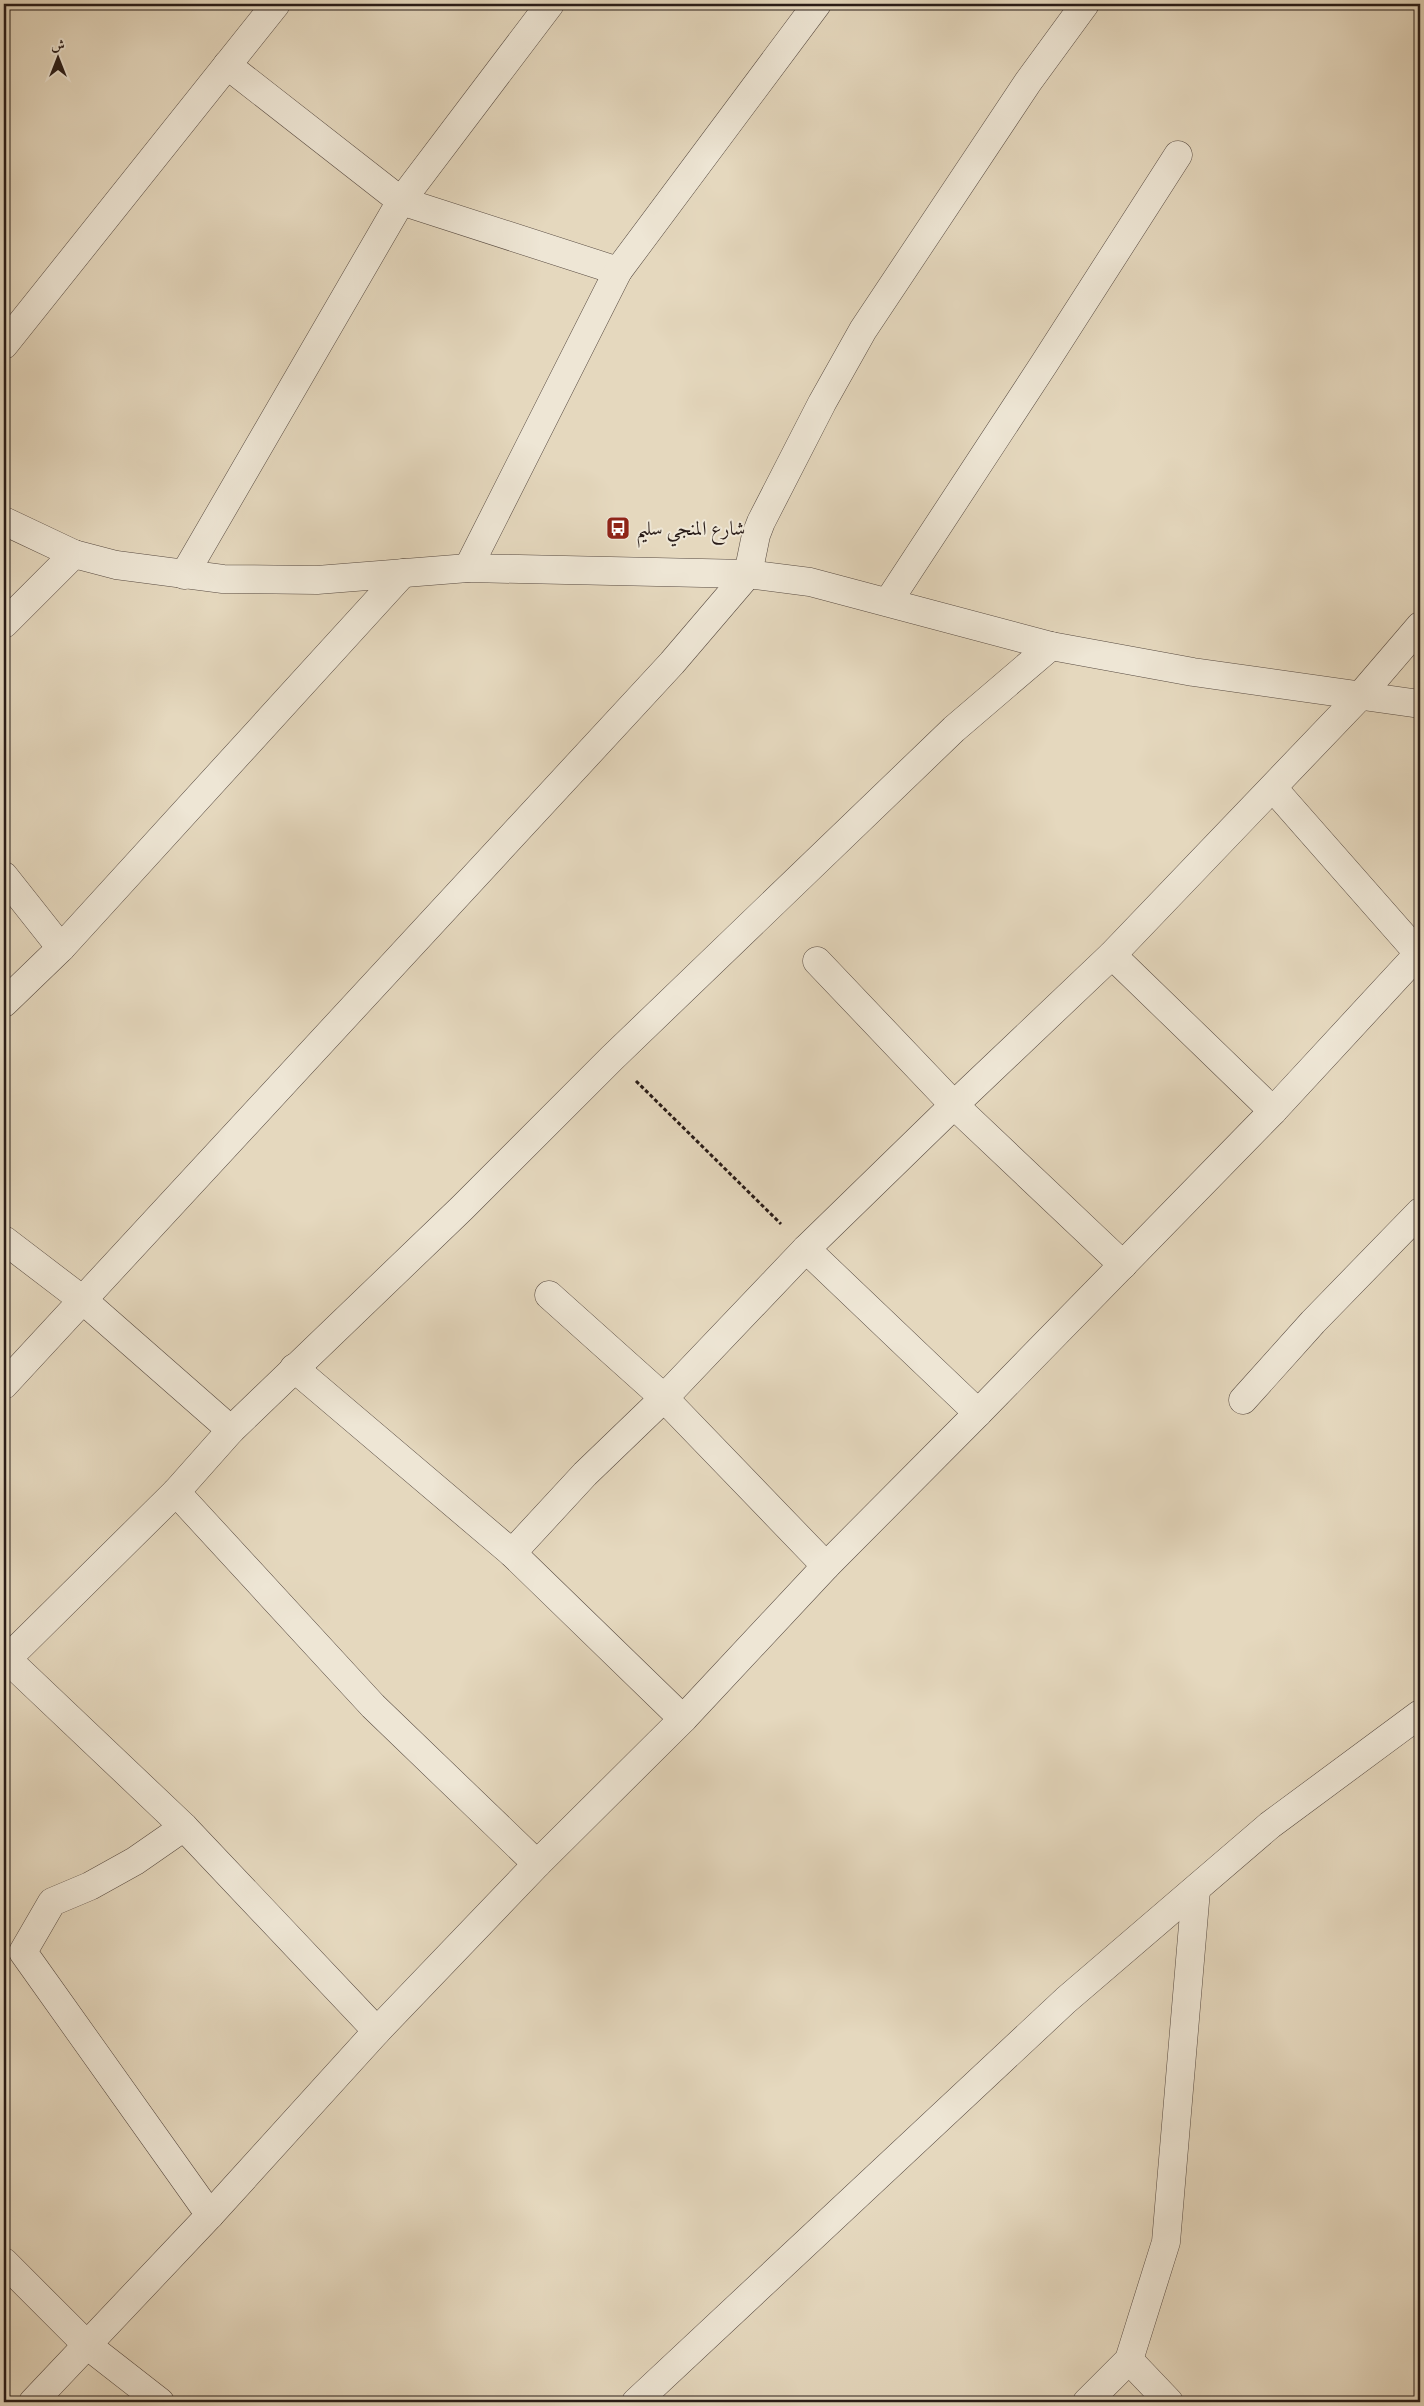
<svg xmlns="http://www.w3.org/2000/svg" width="1424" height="2406" font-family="Alegreya,Amiri,serif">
<rect width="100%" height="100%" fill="#e5d8be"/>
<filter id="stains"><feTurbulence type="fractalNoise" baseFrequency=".004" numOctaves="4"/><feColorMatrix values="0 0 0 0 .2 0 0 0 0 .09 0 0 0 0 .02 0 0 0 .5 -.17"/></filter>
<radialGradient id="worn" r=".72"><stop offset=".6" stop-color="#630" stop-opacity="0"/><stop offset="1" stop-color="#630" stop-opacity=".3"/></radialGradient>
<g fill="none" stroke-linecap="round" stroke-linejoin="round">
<!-- minor casing -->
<g stroke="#584b42" stroke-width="29">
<g id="minor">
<polyline points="227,65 401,201 618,271"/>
<polyline points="4,345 276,4"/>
<polyline points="4,521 74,554 116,565 223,579 317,580 468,568 748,574 810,582 1051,646 1193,672 1420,704"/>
<polyline points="468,568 618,271 817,4"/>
<polyline points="184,575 401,201 550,4"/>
<polyline points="888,602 1044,364 1178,155"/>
<polyline points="4,624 74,554"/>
<polyline points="1273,788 1419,954"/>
<polyline points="4,876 61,948"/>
<polyline points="1112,955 1273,1111"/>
<polyline points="817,961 954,1105 1123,1265"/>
<polyline points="4,1003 61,948 403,573"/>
<polyline points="4,1240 84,1301 231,1430"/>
<polyline points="806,1249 978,1413"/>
<polyline points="549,1295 664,1398 826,1566"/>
<polyline points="294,1368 512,1553 683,1719"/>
<polyline points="4,1385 672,663 748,574 756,535 761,522 822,403 863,330 1028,82 1085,4"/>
<polyline points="1243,1400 1313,1322 1420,1212"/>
<polyline points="176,1492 373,1706 537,1864"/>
<polyline points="512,1553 585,1474 664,1398 806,1249 954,1105 1112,955 1360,696 1420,626"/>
<polyline points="7,1659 184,1827 377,2031"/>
<polyline points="4,1662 176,1492 231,1430 462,1208 612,1058 954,729 1051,646"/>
<polyline points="184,1827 135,1861 90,1886 52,1902 23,1952 210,2215"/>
<polyline points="4,2262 87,2345 160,2402"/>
<polyline points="1129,2360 1169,2402"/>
<polyline points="33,2402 210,2215 377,2031 537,1864 683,1719 826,1566 978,1413 1273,1111 1420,952"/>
<polyline points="636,2402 1066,2000 1270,1825 1420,1714"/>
<polyline points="1087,2402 1129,2360 1166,2242 1196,1890"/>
</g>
</g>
<!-- path -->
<polyline stroke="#291c18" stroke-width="3" stroke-dasharray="4 2.5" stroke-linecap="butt" points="636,1081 781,1224"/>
<!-- minor -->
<use href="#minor" stroke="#eee6d5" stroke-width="28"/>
</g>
<!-- icons -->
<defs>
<g id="bus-square" transform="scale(1.25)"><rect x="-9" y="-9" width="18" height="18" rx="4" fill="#8f2418" stroke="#eee6d5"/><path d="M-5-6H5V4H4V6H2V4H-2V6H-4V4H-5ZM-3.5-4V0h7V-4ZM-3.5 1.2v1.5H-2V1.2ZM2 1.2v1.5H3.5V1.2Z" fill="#fff"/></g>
</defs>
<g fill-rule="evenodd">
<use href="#bus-square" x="618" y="528"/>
</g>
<g text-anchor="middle" stroke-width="4" stroke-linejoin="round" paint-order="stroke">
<!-- poi labels -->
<g font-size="20" fill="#291c18" stroke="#eee6d5" text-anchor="start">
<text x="636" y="535">شارع المنجي سليم</text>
</g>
</g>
<!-- margin -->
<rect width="1424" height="2406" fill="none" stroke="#e5d8be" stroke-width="20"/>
<rect x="5" y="5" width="1414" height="2396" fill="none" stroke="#291c18" stroke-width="2.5"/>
<rect x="10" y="10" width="1404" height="2386" fill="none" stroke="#291c18"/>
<!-- north arrow -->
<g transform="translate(58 58)" stroke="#eee6d5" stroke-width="4" paint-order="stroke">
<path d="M0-4L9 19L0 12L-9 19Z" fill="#291c18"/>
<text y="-8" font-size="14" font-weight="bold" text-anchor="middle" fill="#291c18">ش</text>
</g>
<rect width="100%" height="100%" filter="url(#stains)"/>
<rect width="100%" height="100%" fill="url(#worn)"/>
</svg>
